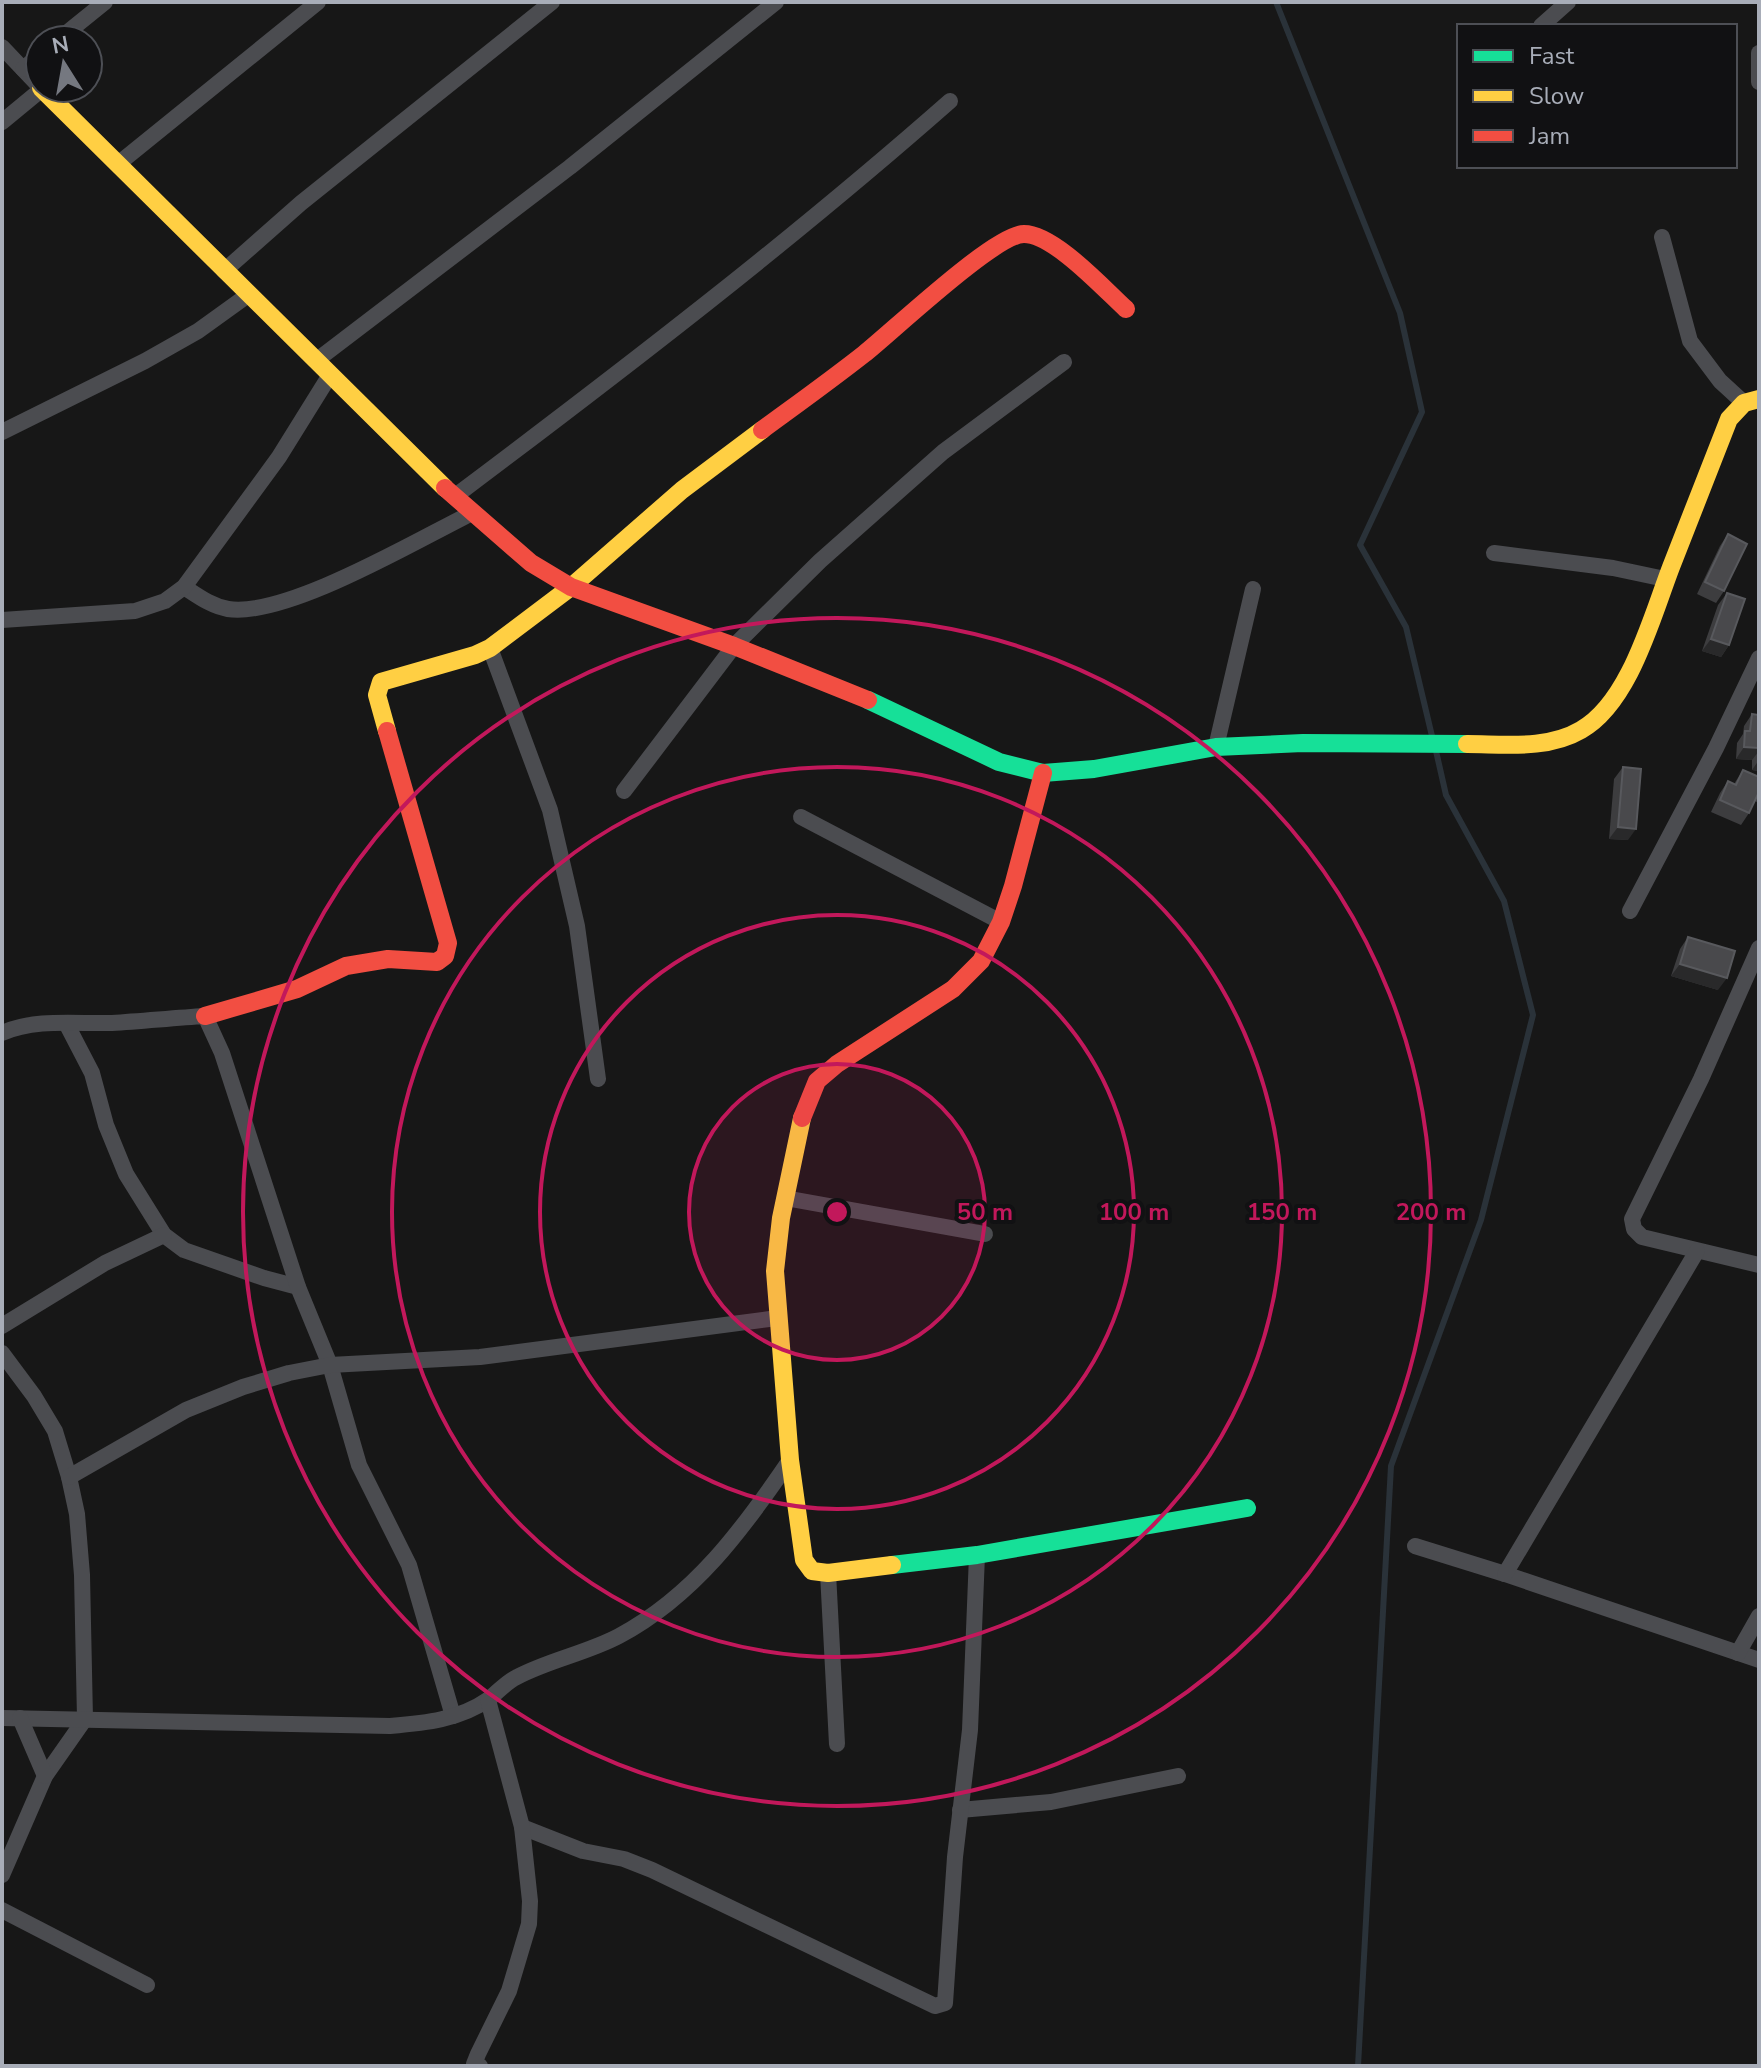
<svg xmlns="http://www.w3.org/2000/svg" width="1761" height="2068" font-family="'Nunito Sans',sans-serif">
<rect width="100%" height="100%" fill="#171717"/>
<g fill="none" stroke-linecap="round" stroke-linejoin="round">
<!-- stream -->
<g stroke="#2a3239" stroke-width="6">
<polyline points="1276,2 1400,313 1422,412 1360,545 1406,627 1432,736"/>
<polyline points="1358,2066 1391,1466 1481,1220 1533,1015 1504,901 1446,795 1436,751"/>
</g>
<!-- street -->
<g stroke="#4b4c50" stroke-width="16">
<polyline points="1541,26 1568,2"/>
<polyline points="58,40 105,2"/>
<polyline points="2,47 40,87"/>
<polyline points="1759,53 1759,82"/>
<polyline points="23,69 40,55"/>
<polyline points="2,122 42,89"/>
<polyline points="118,164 318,2"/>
<polyline points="1662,237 1690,341 1720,381 1744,403"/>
<polyline points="224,271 301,203 552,2"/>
<polyline points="317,360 570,167 776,2"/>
<polyline points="2,432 145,361 198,331 248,295"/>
<path d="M 454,497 C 623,370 791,241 950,101"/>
<polyline points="1494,553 1613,568 1665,579"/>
<path d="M 184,587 C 198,596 211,606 228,609 C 286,618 417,540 472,513"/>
<polyline points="2,620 135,611 165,601 184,587 279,457 330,375"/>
<polyline points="490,648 550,810 577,926 598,1079"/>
<polyline points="1216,747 1253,589"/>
<polyline points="624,791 734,646 820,561 943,452 1064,362"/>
<polyline points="801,817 1001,922"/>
<polyline points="1630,911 1716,748 1759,658"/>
<polyline points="1759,948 1701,1079 1632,1219 1634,1229 1642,1237 1759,1265"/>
<polyline points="66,1023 92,1073 106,1125 126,1174 164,1235 184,1250 264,1278 298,1287"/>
<path d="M 2,1033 C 35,1018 77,1024 112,1023 C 143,1021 174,1018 205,1016 L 222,1053 L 298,1287 L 330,1365 L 359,1465 L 409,1565 L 453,1716"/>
<polyline points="785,1198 985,1234"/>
<polyline points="2,1326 105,1263 164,1235"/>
<polyline points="2,1353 34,1396 55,1431 69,1477 77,1514 82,1575 85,1719 45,1776 2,1875"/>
<polyline points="69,1477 186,1410 243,1387 289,1373 330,1365 480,1357 777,1318"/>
<polyline points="1415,1546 1505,1574 1759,1660"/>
<polyline points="828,1573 837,1744"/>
<polyline points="1505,1574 1697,1251"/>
<polyline points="1738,1653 1759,1616"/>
<path d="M 2,1718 L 390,1726 C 425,1723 459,1720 489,1699 C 498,1692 506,1682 517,1677 C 549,1660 587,1653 619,1636 C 694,1596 743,1529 790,1460"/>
<polyline points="20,1718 45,1776"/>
<polyline points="960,1810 1051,1802 1178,1776"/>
<polyline points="522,1827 583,1851 624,1859 652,1870 935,2006 945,2003 955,1857 970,1730 977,1555"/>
<polyline points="2,1910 147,1985"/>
<polyline points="480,2066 474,2064 478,2054 509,1991 529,1924 530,1901 522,1827 488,1700"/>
</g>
<!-- fast -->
<g stroke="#16e098" stroke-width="18">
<polyline points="868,700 999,762 1043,773 1094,769 1216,747 1303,743 1467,744"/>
<polyline points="892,1565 977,1555 1247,1508"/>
</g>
<!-- slow -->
<g stroke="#ffcf43" stroke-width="18">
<polyline points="41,88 445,488"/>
<polyline points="387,731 377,695 381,682 475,655 490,648 571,587 682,490 762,430"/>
<path d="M 1467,744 C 1504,744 1547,750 1581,730 C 1631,702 1653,612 1673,562 C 1692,514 1710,467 1729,419 L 1744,403 L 1759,399"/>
<polyline points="802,1118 781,1218 775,1271 790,1460 804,1560 812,1571 828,1573 892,1565"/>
</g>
<!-- jam -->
<g stroke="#f24e42" stroke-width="18">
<path d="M 762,430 C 796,405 831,380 864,354 C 893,331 995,234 1024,234 C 1054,234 1104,289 1126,309"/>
<polyline points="445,488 531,563 571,587 734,646 868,700"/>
<polyline points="205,1016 297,989 346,966 388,959 437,962 445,956 448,943 387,731"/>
<polyline points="802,1118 817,1081 837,1064 953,989 981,961 1001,922 1013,886 1043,773"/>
</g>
</g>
<!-- wall -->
<g fill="#3d3d3f">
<polygon points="1728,534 1724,591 1716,603 1697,594 1720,546"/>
<polygon points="1727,593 1729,645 1721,657 1702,651 1718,605"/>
<polygon points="1752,714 1759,715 1759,771 1752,770 1752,760 1736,759 1737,743 1743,734 1744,726"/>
<polygon points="1623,767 1628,840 1609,839 1614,779"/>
<polygon points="1743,770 1759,777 1759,803 1755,801 1749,813 1741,825 1711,812 1720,793 1728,781 1734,784"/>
<polygon points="1688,937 1718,990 1671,976 1680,949"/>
</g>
<!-- shaded-wall -->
<g fill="#29292a">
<polygon points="1711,639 1729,645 1721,657 1702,651"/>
<polygon points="1744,747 1759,748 1759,751 1752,760 1736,759"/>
<polygon points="1759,760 1759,771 1752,770"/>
<polygon points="1618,827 1636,829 1628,840 1609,839"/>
<polygon points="1680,964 1727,978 1718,990 1671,976"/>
</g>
<!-- building -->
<g fill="#49494c" stroke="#58595d" stroke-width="2">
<polygon points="1728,534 1747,544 1724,591 1705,582"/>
<polygon points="1727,593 1745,599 1729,645 1711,639"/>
<polygon points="1752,714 1759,715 1759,748 1744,747 1745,731 1750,731"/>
<polygon points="1623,767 1641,769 1636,829 1618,827"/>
<polygon points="1743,770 1759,777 1759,792 1749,813 1720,800 1728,781 1736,785"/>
<polygon points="1688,937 1735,951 1727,978 1680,964"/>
</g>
<!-- distance rings -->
<circle cx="837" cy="1212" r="148" fill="#c2185b" fill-opacity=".12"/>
<g fill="none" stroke="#c2185b" stroke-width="4">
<circle cx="837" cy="1212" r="148"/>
<circle cx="837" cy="1212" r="297"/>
<circle cx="837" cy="1212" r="445"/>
<circle cx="837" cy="1212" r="594"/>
</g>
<circle cx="837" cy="1212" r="12" fill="#c2185b" stroke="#111113" stroke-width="4"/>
<g font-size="24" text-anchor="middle" font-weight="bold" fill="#c2185b" stroke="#111113" stroke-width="8" stroke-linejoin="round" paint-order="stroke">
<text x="985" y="1220">50 m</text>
<text x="1134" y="1220">100 m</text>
<text x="1282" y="1220">150 m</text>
<text x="1431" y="1220">200 m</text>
</g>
<!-- border -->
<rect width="1761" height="2068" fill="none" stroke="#a8adb8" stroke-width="8"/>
<!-- legend -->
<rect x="1457" y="24" width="280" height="144" fill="#111113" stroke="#4d4f55" stroke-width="2"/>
<rect x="1473" y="50" width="40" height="12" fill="#16e098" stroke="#4d4f55" stroke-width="2"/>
<text x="1529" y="64" font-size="24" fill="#a8adb8">Fast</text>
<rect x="1473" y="90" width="40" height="12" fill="#ffcf43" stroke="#4d4f55" stroke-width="2"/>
<text x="1529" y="104" font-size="24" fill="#a8adb8">Slow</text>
<rect x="1473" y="130" width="40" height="12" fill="#f24e42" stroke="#4d4f55" stroke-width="2"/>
<text x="1529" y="144" font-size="24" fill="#a8adb8">Jam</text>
<!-- north arrow -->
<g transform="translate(64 64) rotate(349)"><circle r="38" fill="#111113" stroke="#4d4f55" stroke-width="2"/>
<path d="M0-6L14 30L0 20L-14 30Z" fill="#757880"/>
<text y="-12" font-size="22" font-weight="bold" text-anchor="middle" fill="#a8adb8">N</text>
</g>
</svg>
